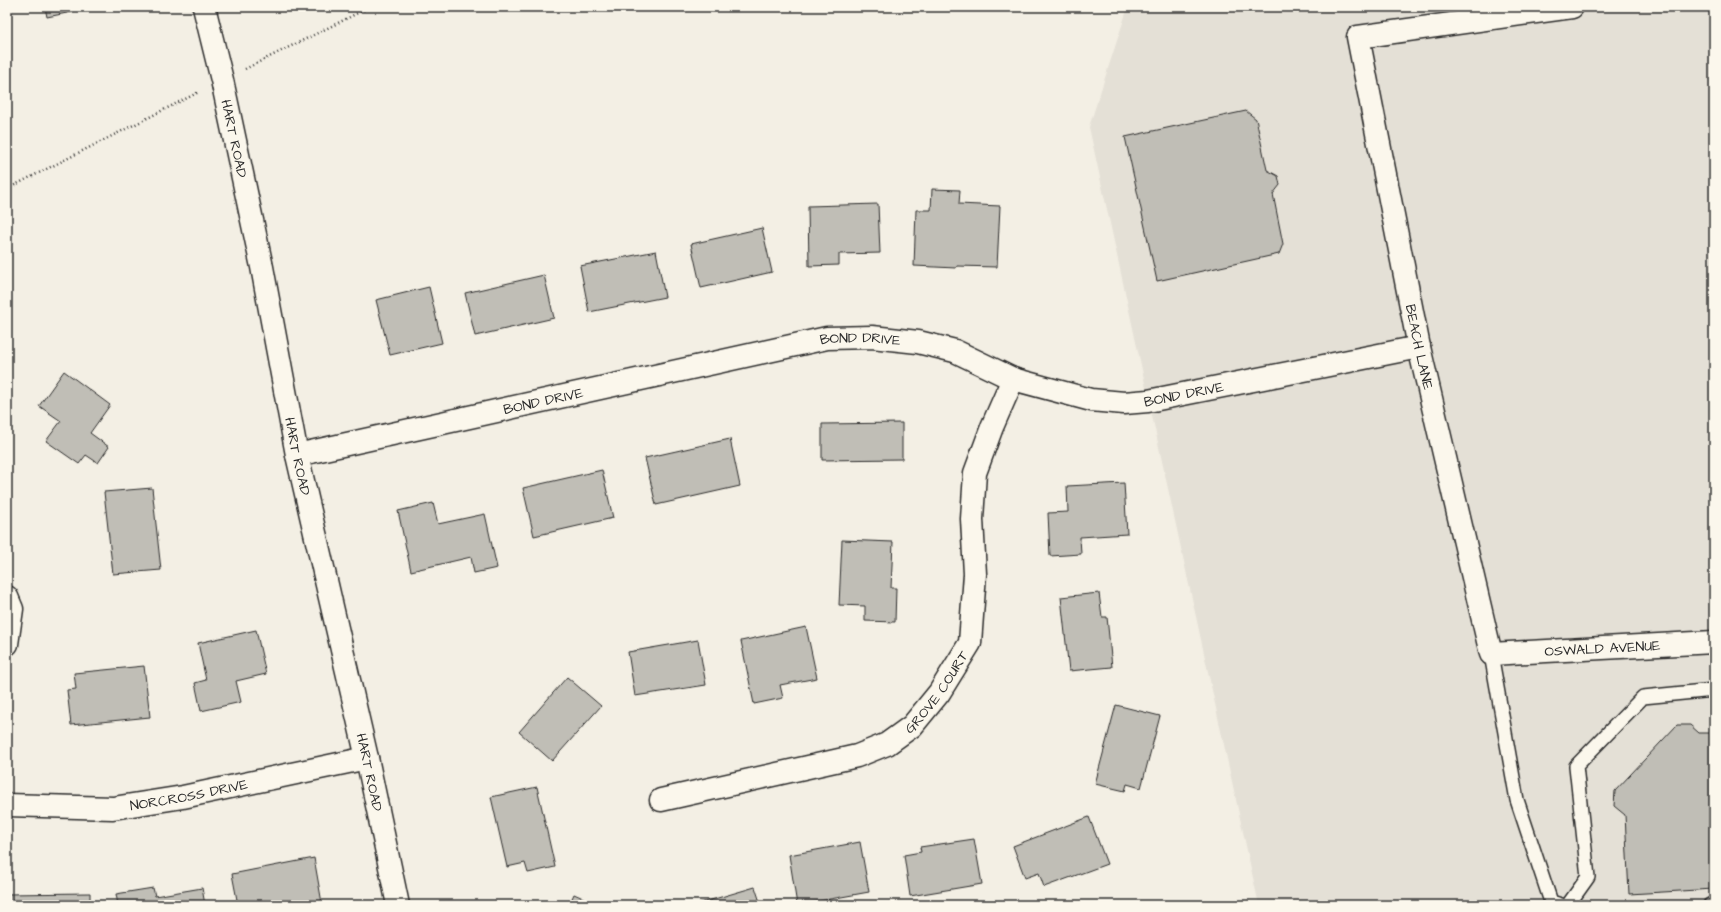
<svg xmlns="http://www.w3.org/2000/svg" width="1721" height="912" font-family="'Architects Daughter',sans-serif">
<rect width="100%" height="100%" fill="#f3efe4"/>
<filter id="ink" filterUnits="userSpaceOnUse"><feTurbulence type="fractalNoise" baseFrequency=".025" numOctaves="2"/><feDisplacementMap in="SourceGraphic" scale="8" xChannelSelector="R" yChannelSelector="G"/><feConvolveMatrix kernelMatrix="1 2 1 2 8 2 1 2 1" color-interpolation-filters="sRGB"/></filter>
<g filter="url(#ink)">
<!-- built -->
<polygon fill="#e4e0d6" points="1128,7 1714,7 1714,905 1259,905 1089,127"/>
<!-- building -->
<g fill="#c0beb6" stroke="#2b2b2b">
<polygon points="45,7 71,7 72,12 47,17"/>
<polygon points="1246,111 1256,119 1267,170 1278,176 1280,185 1273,194 1283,244 1279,254 1157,281 1125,137"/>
<polygon points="932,189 960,190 959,204 1000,206 997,267 957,266 956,268 914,266 916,210 931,210"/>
<polygon points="878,204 880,253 839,254 839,265 809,266 808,206"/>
<polygon points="762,228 772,272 701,288 691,244"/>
<polygon points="656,251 665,297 589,312 580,266"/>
<polygon points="544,275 554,318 475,336 465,293"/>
<polygon points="429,287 442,343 390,355 376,300"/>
<polygon points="64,371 110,405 90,433 109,447 98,463 86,455 79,464 46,441 61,421 39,406"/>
<polygon points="902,423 902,459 822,460 822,424"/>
<polygon points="730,439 740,486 656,505 645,458"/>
<polygon points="602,470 613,518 534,536 523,488"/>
<polygon points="1124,483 1127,534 1080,537 1081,554 1050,556 1048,513 1068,512 1067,486"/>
<polygon points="152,488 161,570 113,574 104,492"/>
<polygon points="433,503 438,524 485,514 497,568 474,573 471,557 411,571 398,511"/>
<polygon points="842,540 893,542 891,588 896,588 895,622 865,621 865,606 839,605"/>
<polygon points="1099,593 1102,617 1107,617 1112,667 1069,671 1061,597"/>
<polygon points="806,627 817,678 780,685 783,698 754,704 741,641"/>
<polygon points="256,630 266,674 236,681 241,702 201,711 195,683 206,680 198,643"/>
<polygon points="698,640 706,685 635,696 628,652"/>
<polygon points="144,666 150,717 71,725 67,690 76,689 74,673"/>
<polygon points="567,677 601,706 552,761 519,732"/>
<polygon points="1116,705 1160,716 1141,788 1127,784 1125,791 1095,784"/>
<polygon points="1677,725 1690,725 1699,733 1714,733 1714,889 1629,894 1625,815 1614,806 1615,791"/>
<polygon points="537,787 555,867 528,873 525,863 507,867 491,797"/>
<polygon points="1089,817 1107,864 1044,887 1039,873 1025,878 1013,846"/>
<polygon points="974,839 982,884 910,896 904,855 921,852 920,847"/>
<polygon points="860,842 869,892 797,905 789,855"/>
<polygon points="314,858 322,903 311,905 238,905 232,874"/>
<polygon points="755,887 761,905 694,905"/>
<polygon points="153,888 155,896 202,888 205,905 118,905 116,894"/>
<polygon points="90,893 90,905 7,905 7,894"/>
<polygon points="574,894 599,905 569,905"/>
</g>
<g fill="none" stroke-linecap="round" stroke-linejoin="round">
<!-- lane casing -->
<g stroke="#2b2b2b" stroke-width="16">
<g id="lane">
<polyline points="1491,654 1517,800 1551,902 1561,905"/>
<polyline points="1568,905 1588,877 1576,766 1643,697 1714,690"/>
<polyline points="1710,905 1714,905"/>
</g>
</g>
<!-- street casing -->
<g stroke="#2b2b2b" stroke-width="25">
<g id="street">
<path id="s1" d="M 1572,7 L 1358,37 L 1419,347 L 1491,654 L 1714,642"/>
<path id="s2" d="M 297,455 L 827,338 L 872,337 L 918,342 L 955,351 L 1013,379 L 1091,400 L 1124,403 L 1148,401 L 1419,347"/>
<polyline points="7,597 12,609 7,644"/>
<path id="s3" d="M 661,800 L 857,756 L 887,744 L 912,726 L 939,693 L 970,643 L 975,574 L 972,519 L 975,473 L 992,427 L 1013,379"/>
<path id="s4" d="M 7,805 L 113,808 L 183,797 L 367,758"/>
</g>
</g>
<!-- secondary casing -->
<g stroke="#2b2b2b" stroke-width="25">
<g id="secondary">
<path id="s5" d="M 204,7 L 222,80 L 262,267 L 297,455 L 367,758 L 398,905"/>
</g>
</g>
<!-- path -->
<g stroke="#2b2b2b" stroke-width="2.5" stroke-dasharray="1 3" stroke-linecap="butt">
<polyline points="245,69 370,7"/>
<polyline points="7,189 199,92"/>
</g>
<!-- lane -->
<use href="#lane" stroke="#fbf7ec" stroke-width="13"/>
<!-- street -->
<use href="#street" stroke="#fbf7ec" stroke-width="22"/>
<!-- secondary -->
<use href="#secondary" stroke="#fbf7ec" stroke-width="22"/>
</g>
</g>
<g text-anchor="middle" stroke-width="3.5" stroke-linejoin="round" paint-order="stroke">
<!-- street labels -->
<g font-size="14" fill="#2b2b2b" stroke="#fbf7ec">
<text dy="5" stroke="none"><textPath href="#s5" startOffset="135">HART ROAD</textPath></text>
<text dy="5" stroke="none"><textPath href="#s2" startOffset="576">BOND DRIVE</textPath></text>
<text dy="5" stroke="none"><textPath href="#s1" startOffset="532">BEACH LANE</textPath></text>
<text dy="5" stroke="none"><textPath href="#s2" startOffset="911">BOND DRIVE</textPath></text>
<text dy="5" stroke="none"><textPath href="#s2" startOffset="252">BOND DRIVE</textPath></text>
<text dy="5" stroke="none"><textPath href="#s5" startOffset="459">HART ROAD</textPath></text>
<text dy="5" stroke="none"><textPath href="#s1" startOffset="959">OSWALD AVENUE</textPath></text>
<text dy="5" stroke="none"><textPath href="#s3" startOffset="306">GROVE COURT</textPath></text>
<text dy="5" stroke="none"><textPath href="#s5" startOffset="783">HART ROAD</textPath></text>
<text dy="5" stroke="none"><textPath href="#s4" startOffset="183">NORCROSS DRIVE</textPath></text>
</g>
</g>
<!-- margin -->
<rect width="1721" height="912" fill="none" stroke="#fbf7ec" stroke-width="24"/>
<rect x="12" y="12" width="1697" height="888" fill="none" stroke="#2b2b2b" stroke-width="1.5" filter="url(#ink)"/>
</svg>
